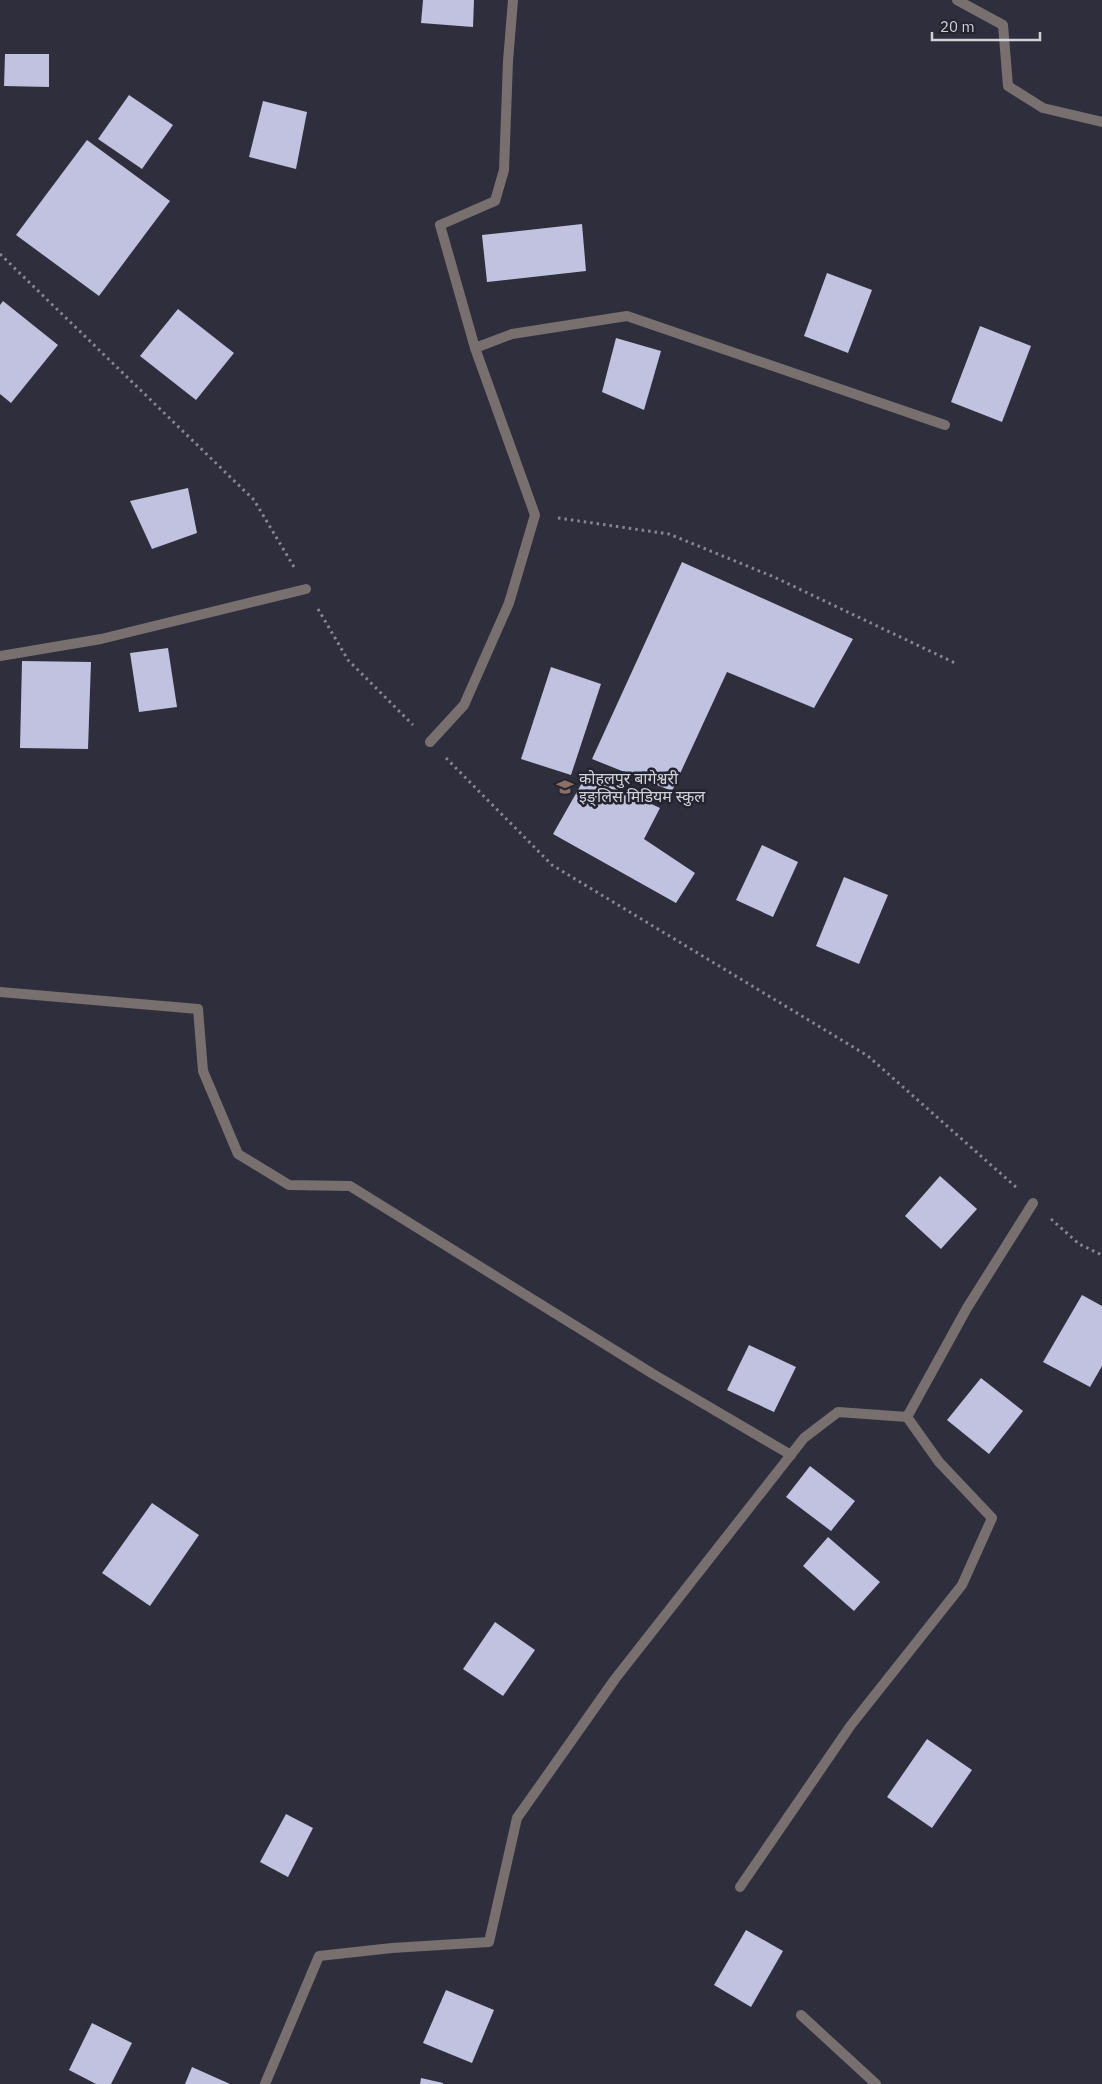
<svg xmlns="http://www.w3.org/2000/svg" width="1102" height="2084" font-family="'IBM Plex Sans','Noto Sans Devanagari',sans-serif">
<rect width="100%" height="100%" fill="#2e2e3c"/>
<!-- building -->
<g fill="#c1c1e0">
<polygon points="423,0 474,0 473,27 421,23"/>
<polygon points="5,54 49,54 49,87 4,86"/>
<polygon points="129,95 173,125 142,169 98,139"/>
<polygon points="263,101 307,112 296,169 249,157"/>
<polygon points="87,140 170,201 99,296 16,235"/>
<polygon points="582,224 586,271 487,282 482,235"/>
<polygon points="827,273 872,290 848,353 804,336"/>
<polygon points="3,301 58,345 11,403 0,394 0,305"/>
<polygon points="178,309 234,353 196,400 140,356"/>
<polygon points="980,326 1031,346 1002,422 951,402"/>
<polygon points="616,338 661,351 644,410 602,392"/>
<polygon points="188,488 197,533 152,549 130,501"/>
<polygon points="682,562 853,639 814,708 727,672 672,791 592,759"/>
<polygon points="168,648 177,707 139,712 130,653"/>
<polygon points="22,661 91,662 88,749 20,748"/>
<polygon points="551,667 601,684 571,775 521,759"/>
<polygon points="587,774 660,808 644,839 695,873 676,903 553,834"/>
<polygon points="762,845 798,862 773,917 736,900"/>
<polygon points="844,877 888,895 859,964 816,946"/>
<polygon points="940,1176 977,1209 941,1249 905,1216"/>
<polygon points="1082,1295 1102,1306 1102,1366 1090,1387 1043,1362"/>
<polygon points="749,1345 796,1367 774,1412 727,1390"/>
<polygon points="981,1378 1023,1411 989,1454 947,1420"/>
<polygon points="810,1466 855,1501 831,1531 786,1497"/>
<polygon points="152,1503 199,1535 150,1606 102,1573"/>
<polygon points="828,1537 880,1582 854,1611 803,1566"/>
<polygon points="495,1622 535,1650 503,1696 463,1669"/>
<polygon points="927,1739 972,1770 932,1828 887,1797"/>
<polygon points="286,1814 313,1828 288,1877 260,1862"/>
<polygon points="746,1930 783,1951 751,2007 714,1985"/>
<polygon points="446,1990 494,2010 472,2063 423,2043"/>
<polygon points="92,2023 132,2043 111,2084 96,2084 69,2070"/>
<polygon points="192,2067 230,2084 185,2084"/>
<polygon points="421,2078 443,2083 443,2084 420,2084"/>
</g>
<g fill="none" stroke-linecap="round" stroke-linejoin="round">
<!-- path -->
<g stroke="#878792" stroke-width="3" stroke-dasharray="2.5 4" stroke-linecap="butt">
<polyline points="0,254 254,500 294,567"/>
<polyline points="558,518 669,534 774,577 955,663"/>
<polyline points="318,609 348,660 413,725"/>
<polyline points="446,758 552,865 868,1056 1017,1188"/>
<polyline points="1051,1219 1079,1244 1102,1255"/>
</g>
<!-- minor -->
<g stroke="#78706e" stroke-width="10">
<polyline points="957,0 1003,25 1008,86 1043,108 1102,122"/>
<polyline points="475,348 440,225 495,201 504,170 508,61 513,0"/>
<polyline points="0,656 101,639 306,589"/>
<polyline points="430,742 464,705 509,603 535,515 475,348 512,334 627,316 945,425"/>
<polyline points="0,992 198,1009 203,1071 238,1154 289,1185 350,1186 653,1374 791,1455"/>
<polyline points="740,1887 851,1725 962,1585 992,1518 939,1462 907,1417"/>
<polyline points="801,2015 876,2084"/>
<polyline points="265,2084 319,1956 392,1948 489,1942 517,1818 615,1679 804,1438 838,1412 907,1417 967,1308 1033,1203"/>
</g>
</g>
<!-- icons -->
<defs>
<g id="school-bare" transform="scale(1.35)"><path d="M0-5L7-2L0 1L-7-2ZM-4 1L0 2.5L4 1V4Q0 6-4 4Z" fill="#8d6e63" stroke="#242431" stroke-width="2.5" paint-order="stroke"/></g>
</defs>
<g fill-rule="evenodd">
<use href="#school-bare" x="565" y="787"/>
</g>
<g text-anchor="middle" stroke-width="5" stroke-linejoin="round" paint-order="stroke">
<!-- poi labels -->
<g font-size="16" fill="#d1d1da" stroke="#242431" text-anchor="start">
<text x="579" y="784">कोहलपुर बागेश्वरी<tspan x="579" dy="18">इङ्लिस मिडियम स्कुल</tspan></text>
</g>
</g>
<!-- scale -->
<path d="M932 32v8h108v-8" fill="none" stroke="#d1d1da" stroke-width="2.5"/>
<text x="940" y="32" font-size="15" fill="#d1d1da" stroke="#242431" stroke-width="4" paint-order="stroke">20 m</text>
</svg>
